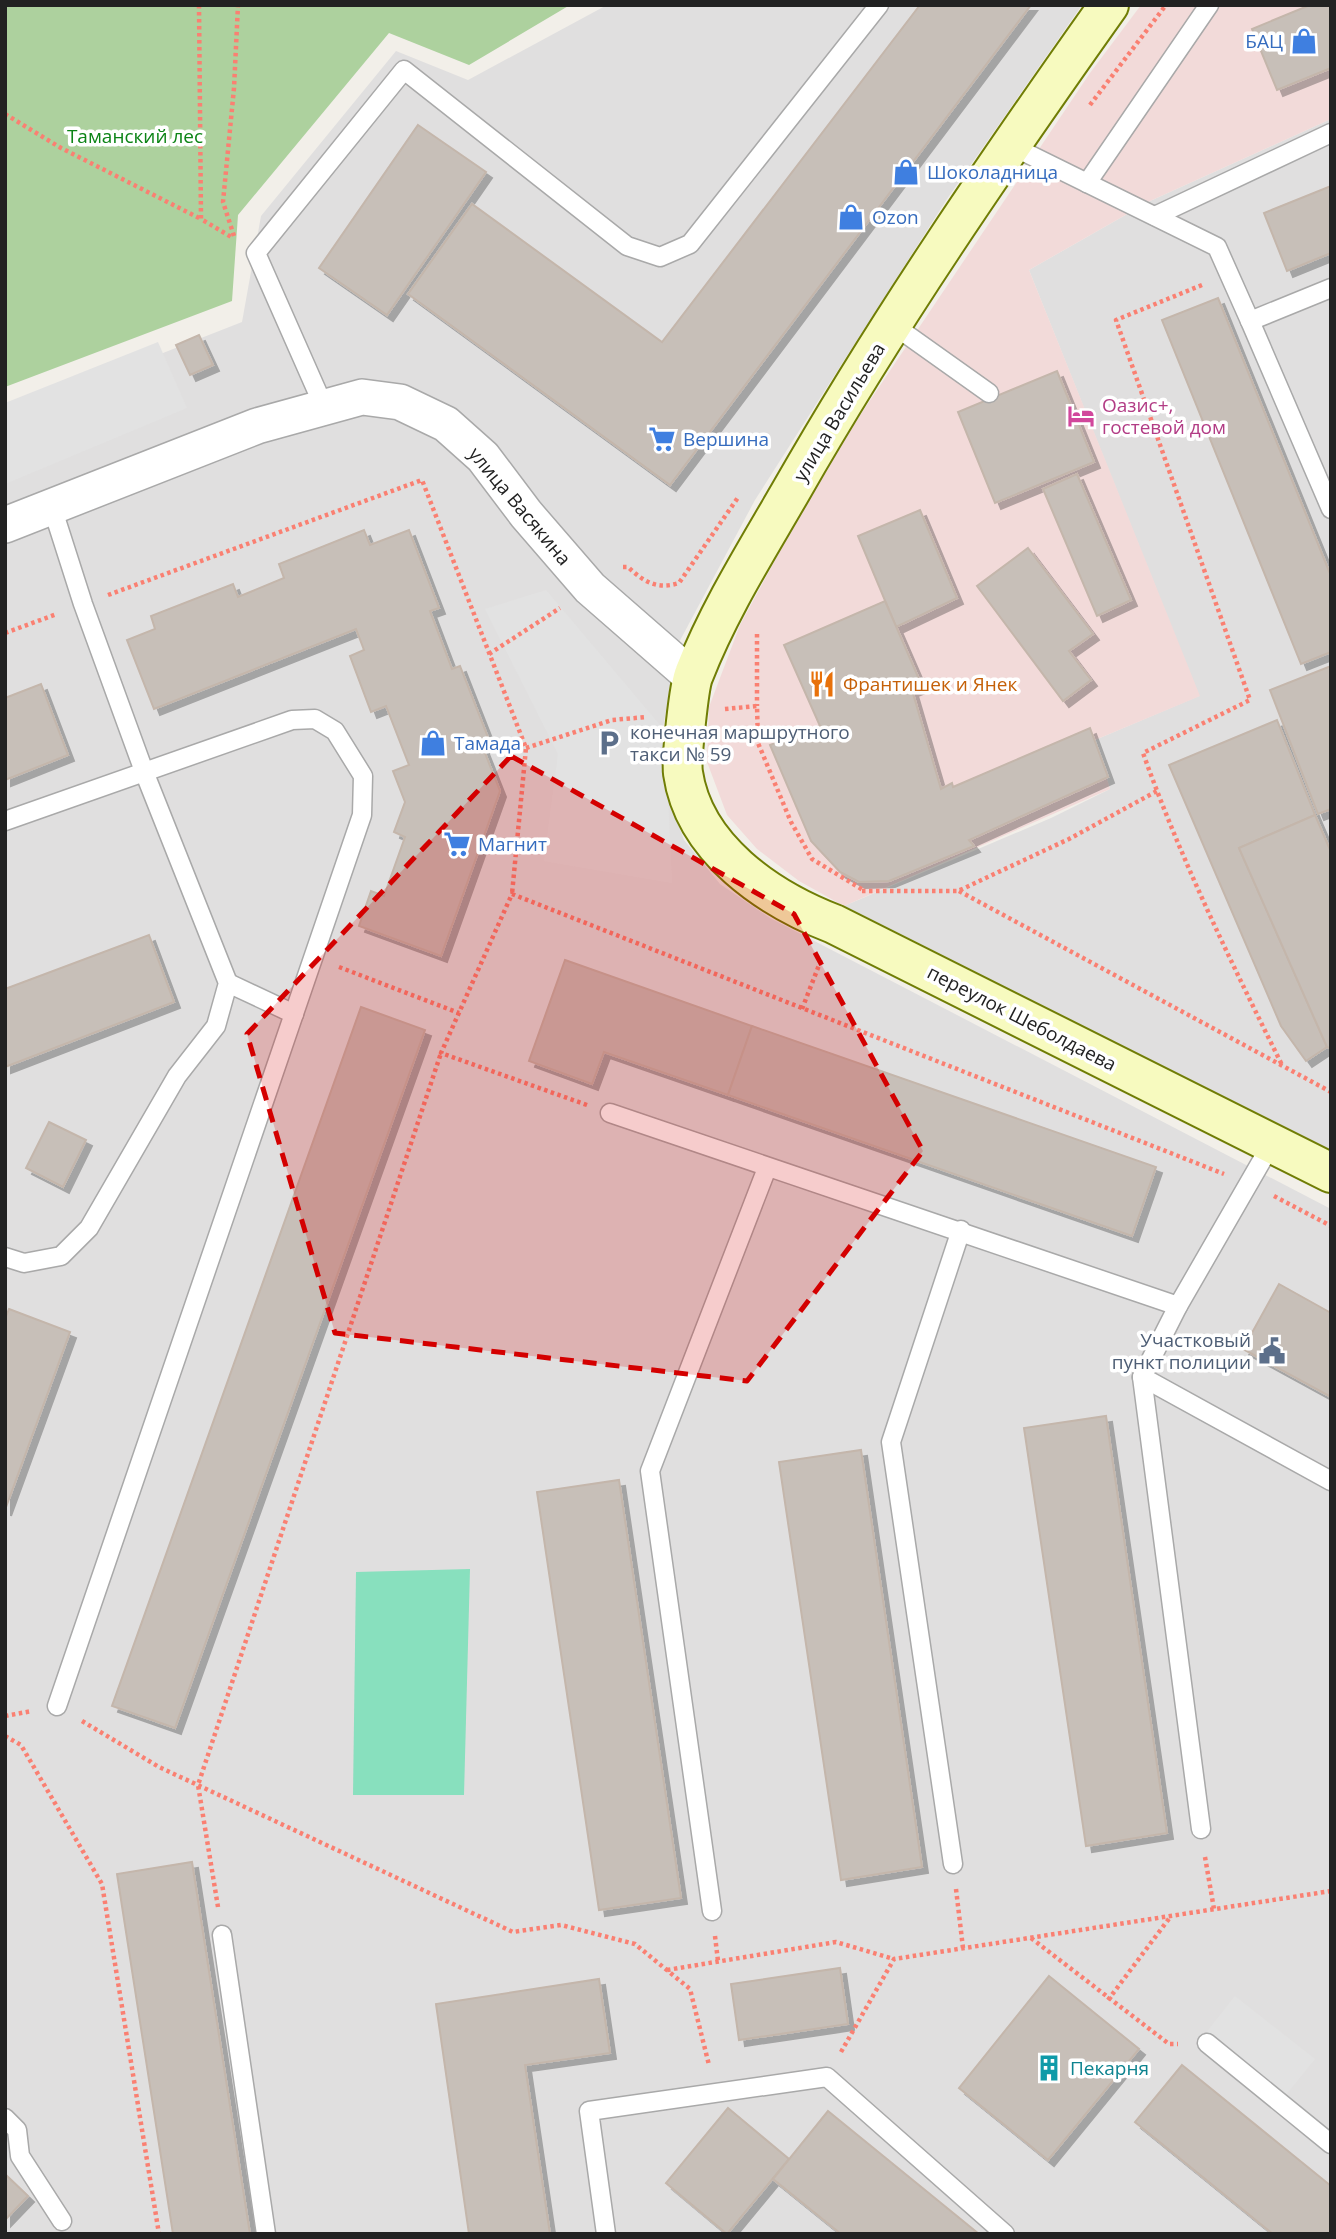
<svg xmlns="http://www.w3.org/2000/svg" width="1336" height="2239" font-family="'Open Sans',sans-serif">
<defs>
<filter id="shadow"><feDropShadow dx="6" dy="6" stdDeviation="0" flood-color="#0004"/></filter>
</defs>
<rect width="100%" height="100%" fill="#f2efe9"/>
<!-- residential -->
<g fill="#e0dfdf">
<polygon points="607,5 1082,5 947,199 755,500 676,648 662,735 665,788 684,840 720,884 770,918 1331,1209 1331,2234 5,2234 5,415 242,322 261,216 396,51 468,80"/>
<polygon points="1331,119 1331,1164 844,906 1051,818 1110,789 1095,740 1199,696 1029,270 1150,201"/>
</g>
<!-- commercial -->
<polygon fill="#f2dad9" points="1141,5 1331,5 1331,119 1150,201 1029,270 1200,696 1095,740 1110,789 844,906 799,881 757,849 727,815 707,762 709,707 740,625 826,466 1090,73"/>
<!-- forest -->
<polygon fill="#add19e" points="5,5 570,5 469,65 389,33 238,215 232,301 5,387"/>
<!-- pitch -->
<polygon fill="#88e0be" points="470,1569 464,1795 353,1795 356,1572"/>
<!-- parking -->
<g fill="#e2e2e2">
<polygon points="158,342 187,408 5,484 5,403"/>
<polygon points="546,590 665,731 672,883 544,861 558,754 485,609"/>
<polygon points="1235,1996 1315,2059 1281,2101 1201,2039"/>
</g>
<!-- building -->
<g fill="#c7bfb8" stroke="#c4b6ab" stroke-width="2" filter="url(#shadow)">
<polygon points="920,5 1031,5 670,485 408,294 472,204 662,342"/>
<polygon points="1310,5 1331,5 1331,68 1277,90 1252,29"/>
<polygon points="418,125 486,172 387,315 319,268"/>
<polygon points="1331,186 1331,253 1287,271 1264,213"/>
<polygon points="1218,298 1331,576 1331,652 1301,664 1162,320"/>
<polygon points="199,335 213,365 190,375 176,345"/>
<polygon points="1057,371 1094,462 995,503 958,412"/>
<polygon points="1077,474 1131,600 1097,616 1043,489"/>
<polygon points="920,510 957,598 896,627 858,536"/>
<polygon points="364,530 370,545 409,530 439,608 430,611 452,669 460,666 489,740 481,743 500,791 441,956 359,926 371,891 384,896 405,837 394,832 405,802 393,771 409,765 386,706 371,712 350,656 364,650 356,629 154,709 127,640 155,629 151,616 233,584 238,597 284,578 279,564"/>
<polygon points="1028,548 1093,634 1069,651 1091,680 1063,701 977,586"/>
<polygon points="885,601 922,686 912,690 941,789 952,783 953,787 1090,728 1108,777 969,840 974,846 889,881 859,882 840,872 811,841 770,745 820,726 784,645"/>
<polygon points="1331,666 1331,809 1318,814 1270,690"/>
<polygon points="41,684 68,755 5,780 5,698"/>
<polygon points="1277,720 1315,815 1239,848 1327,1047 1306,1061 1281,1026 1169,765"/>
<polygon points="1315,815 1331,852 1331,1049 1327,1047 1239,848"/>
<polygon points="149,935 174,1002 5,1067 5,989"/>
<polygon points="565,960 752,1026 728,1095 604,1052 592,1084 529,1061"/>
<polygon points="361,1007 425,1030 175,1728 112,1706"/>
<polygon points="752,1026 1156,1167 1132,1236 728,1095"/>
<polygon points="49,1122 86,1140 63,1187 26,1168"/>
<polygon points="1279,1284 1331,1313 1331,1397 1243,1349"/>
<polygon points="9,1309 70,1332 5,1510 5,1319"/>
<polygon points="1106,1416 1167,1833 1086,1846 1024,1428"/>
<polygon points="861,1450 922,1867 841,1880 779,1462"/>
<polygon points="619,1480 681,1898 599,1910 537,1492"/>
<polygon points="192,1862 250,2234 173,2234 117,1874"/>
<polygon points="840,1968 848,2024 739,2040 731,1984"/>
<polygon points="1049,1976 1139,2049 1048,2160 959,2088"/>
<polygon points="599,1979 610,2053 525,2065 550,2234 469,2234 436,2004"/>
<polygon points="1182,2065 1331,2186 1331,2234 1273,2234 1135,2122"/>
<polygon points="728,2108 789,2159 727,2234 666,2183"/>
<polygon points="828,2111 979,2234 841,2234 773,2179"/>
<polygon points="5,2174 28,2196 5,2220"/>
</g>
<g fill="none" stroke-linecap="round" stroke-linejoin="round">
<!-- lane casing -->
<g stroke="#a9a9a9" stroke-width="21">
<g id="lane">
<polyline points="1010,145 1217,247 1250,321 1331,288"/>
<polyline points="1087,183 1209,5"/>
<polyline points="1155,216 1331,133"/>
<polyline points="1250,321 1331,509"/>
<polyline points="892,324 989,393"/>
<polyline points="324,407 256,253 404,70 627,246 660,257 690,244 879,5"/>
<polyline points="5,821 292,720 315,719 335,731 363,776 362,815 57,1706"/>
<polyline points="228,983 294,1014"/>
<path d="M 610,1113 C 799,1179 989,1240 1178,1306"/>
<polyline points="5,1257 24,1263 61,1256 89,1228 177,1076 216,1026 228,983 145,774 83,604 52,507"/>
<polyline points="1142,1377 1331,1481"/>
<polyline points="1201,1829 1142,1377 1178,1306 1272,1143"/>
<polyline points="953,1864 891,1442 961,1230"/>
<polyline points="712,1911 650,1471 767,1168"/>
<polyline points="222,1935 266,2234"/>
<polyline points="1207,2043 1331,2144"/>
<polyline points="5,2118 17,2130 20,2156 62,2221"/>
<polyline points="606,2234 589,2111 827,2077 1005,2234"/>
</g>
</g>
<!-- street casing -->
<g stroke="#a9a9a9" stroke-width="38">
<polyline id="street" points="5,525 257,426 362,397 400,402 446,424 483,457 526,514 590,588 692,677"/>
</g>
<!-- secondary casing -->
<g stroke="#707d05" stroke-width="42">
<path id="secondary" d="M 1109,5 C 997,163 887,323 791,491 C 757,550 719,610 694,674 C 689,685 681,760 683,773 C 694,849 769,899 834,924 L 1331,1173"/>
</g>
<!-- path -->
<g stroke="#fa8072" stroke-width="4.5" stroke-dasharray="3.5 3.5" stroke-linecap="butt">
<polyline points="199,5 201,219 233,238"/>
<polyline points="1090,105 1166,5"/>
<polyline points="5,114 61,148 201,219"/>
<polyline points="234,236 223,202 234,88 238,5"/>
<path d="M 1202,285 L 1116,320 L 1250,700 L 1143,753 C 1181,860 1232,964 1282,1065"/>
<path d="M 623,567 L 628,567 C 644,582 657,590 679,583 L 739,496"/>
<polyline points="108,595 422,480 526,748 512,894"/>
<polyline points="5,633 57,614"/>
<polyline points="757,634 757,706"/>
<polyline points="489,654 560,608"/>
<polyline points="725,709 757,706 758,743 791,822 812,859 863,890"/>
<polyline points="526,748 612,720 647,717"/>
<polyline points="862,891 958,891 1069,839 1157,791"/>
<polyline points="959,891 1331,1092"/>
<polyline points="339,967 459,1013"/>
<polyline points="802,1009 821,960"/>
<polyline points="587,1105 441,1053 512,894 1224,1174"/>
<polyline points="1274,1196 1331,1226"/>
<polyline points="5,1716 32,1711"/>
<polyline points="82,1721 159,1767 513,1932 561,1925 635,1944 690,1989 709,2065"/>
<polyline points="5,1736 21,1745 102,1884 159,2234"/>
<polyline points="1205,1857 1214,1909"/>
<polyline points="956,1889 963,1948"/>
<polyline points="218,1907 198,1785 441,1053"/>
<polyline points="715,1936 718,1961"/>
<polyline points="1031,1938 1169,2044 1178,2044"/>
<polyline points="667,1970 836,1942 894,1959"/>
<polyline points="1108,2000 1171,1916"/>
<polyline points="841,2052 894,1959 1331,1891"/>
</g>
<!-- lane -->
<use href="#lane" stroke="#fff" stroke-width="18"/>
<!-- street -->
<use href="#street" stroke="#fff" stroke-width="35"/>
<!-- secondary -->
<use href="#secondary" stroke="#f7fabf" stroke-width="38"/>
</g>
<!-- marked area -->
<path fill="#d40000" fill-opacity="0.2" stroke="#d40000" stroke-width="5" stroke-dasharray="14 9" stroke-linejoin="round" d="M 511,756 L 794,914 L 923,1151 L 747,1381 L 335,1333 L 247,1034 Z"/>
<!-- icons -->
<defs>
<g id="shop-bare" transform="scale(2.1)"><path d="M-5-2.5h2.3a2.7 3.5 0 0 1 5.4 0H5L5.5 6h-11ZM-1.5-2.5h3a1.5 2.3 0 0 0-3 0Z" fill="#3f7fe0" stroke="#fff" stroke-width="2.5" paint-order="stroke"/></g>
<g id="hotel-bare" transform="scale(2.1)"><path d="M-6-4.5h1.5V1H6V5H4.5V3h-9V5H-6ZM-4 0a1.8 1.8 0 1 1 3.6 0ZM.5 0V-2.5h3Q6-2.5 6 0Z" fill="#d1479c" stroke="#fff" stroke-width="2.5" paint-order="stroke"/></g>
<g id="supermarket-bare" transform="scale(2.1)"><path d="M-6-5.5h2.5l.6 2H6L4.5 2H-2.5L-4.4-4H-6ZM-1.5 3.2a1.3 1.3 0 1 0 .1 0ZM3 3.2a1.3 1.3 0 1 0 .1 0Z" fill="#3f7fe0" stroke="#fff" stroke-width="2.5" paint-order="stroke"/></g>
<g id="restaurant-bare" transform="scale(2.1)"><path d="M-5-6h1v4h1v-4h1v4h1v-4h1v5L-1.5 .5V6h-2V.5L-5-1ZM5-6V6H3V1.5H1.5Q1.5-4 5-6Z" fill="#e8710a" stroke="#fff" stroke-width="2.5" paint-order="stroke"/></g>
<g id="parking-bare" transform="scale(2.1)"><path d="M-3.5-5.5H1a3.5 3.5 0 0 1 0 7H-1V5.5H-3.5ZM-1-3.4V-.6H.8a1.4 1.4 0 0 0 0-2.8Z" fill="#5c6f8a" stroke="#fff" stroke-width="2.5" paint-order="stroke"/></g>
<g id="civic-bare" transform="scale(2.1)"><path d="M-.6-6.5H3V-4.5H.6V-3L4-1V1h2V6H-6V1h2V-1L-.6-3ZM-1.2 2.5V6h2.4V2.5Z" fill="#5c6f8a" stroke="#fff" stroke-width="2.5" paint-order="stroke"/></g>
<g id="building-bare" transform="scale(2.1)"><path d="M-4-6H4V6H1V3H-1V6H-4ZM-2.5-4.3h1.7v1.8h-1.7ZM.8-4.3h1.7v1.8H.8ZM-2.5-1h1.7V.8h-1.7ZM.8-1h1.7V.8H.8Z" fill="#0f9aa8" stroke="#fff" stroke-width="2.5" paint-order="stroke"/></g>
</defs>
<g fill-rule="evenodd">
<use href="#shop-bare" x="1304" y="41"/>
<use href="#shop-bare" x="906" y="172"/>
<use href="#shop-bare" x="851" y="217"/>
<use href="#hotel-bare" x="1081" y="416"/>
<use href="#supermarket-bare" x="662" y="439"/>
<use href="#restaurant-bare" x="822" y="684"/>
<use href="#shop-bare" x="433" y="743"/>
<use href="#parking-bare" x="609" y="743"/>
<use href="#supermarket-bare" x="457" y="844"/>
<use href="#civic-bare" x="1272" y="1351"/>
<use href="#building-bare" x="1049" y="2068"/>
</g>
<g text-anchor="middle" stroke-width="7" stroke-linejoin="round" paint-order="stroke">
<!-- shop labels -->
<g font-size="19" fill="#366cbe" stroke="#fff" text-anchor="start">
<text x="1283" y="48" text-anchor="end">БАЦ</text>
<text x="927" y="179">Шоколадница</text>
<text x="872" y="224">Ozon</text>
<text x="683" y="446">Вершина</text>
<text x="454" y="750">Тамада</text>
<text x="478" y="851">Магнит</text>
</g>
<!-- park labels -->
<g font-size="19" fill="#0c8416" stroke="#fff">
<text x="135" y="143">Таманский лес</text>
</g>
<!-- hotel labels -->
<g font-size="19" fill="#b23c85" stroke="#fff" text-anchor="start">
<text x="1102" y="412">Оазис+,<tspan x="1102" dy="22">гостевой дом</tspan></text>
</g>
<!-- street labels -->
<g font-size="19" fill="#222" stroke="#fff">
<text transform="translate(839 412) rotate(-59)" y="7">улица Васильева</text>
<text transform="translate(520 506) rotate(50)" y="7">улица Васякина</text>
<text transform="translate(1022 1018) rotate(27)" y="7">переулок Шеболдаева</text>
</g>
<!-- food labels -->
<g font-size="19" fill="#c56008" stroke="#fff" text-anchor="start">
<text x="843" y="691">Франтишек и Янек</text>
</g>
<!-- service labels -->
<g font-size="19" fill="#4e5e75" stroke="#fff" text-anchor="start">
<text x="630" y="739">конечная маршрутного<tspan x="630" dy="22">такси № 59</tspan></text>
<text x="1251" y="1347" text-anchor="end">Участковый<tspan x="1251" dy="22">пункт полиции</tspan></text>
</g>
<!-- culture labels -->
<g font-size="19" fill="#0d838f" stroke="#fff" text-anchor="start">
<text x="1070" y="2075">Пекарня</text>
</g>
</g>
<!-- border -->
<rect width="1336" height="2239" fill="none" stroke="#222222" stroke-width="14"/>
</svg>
